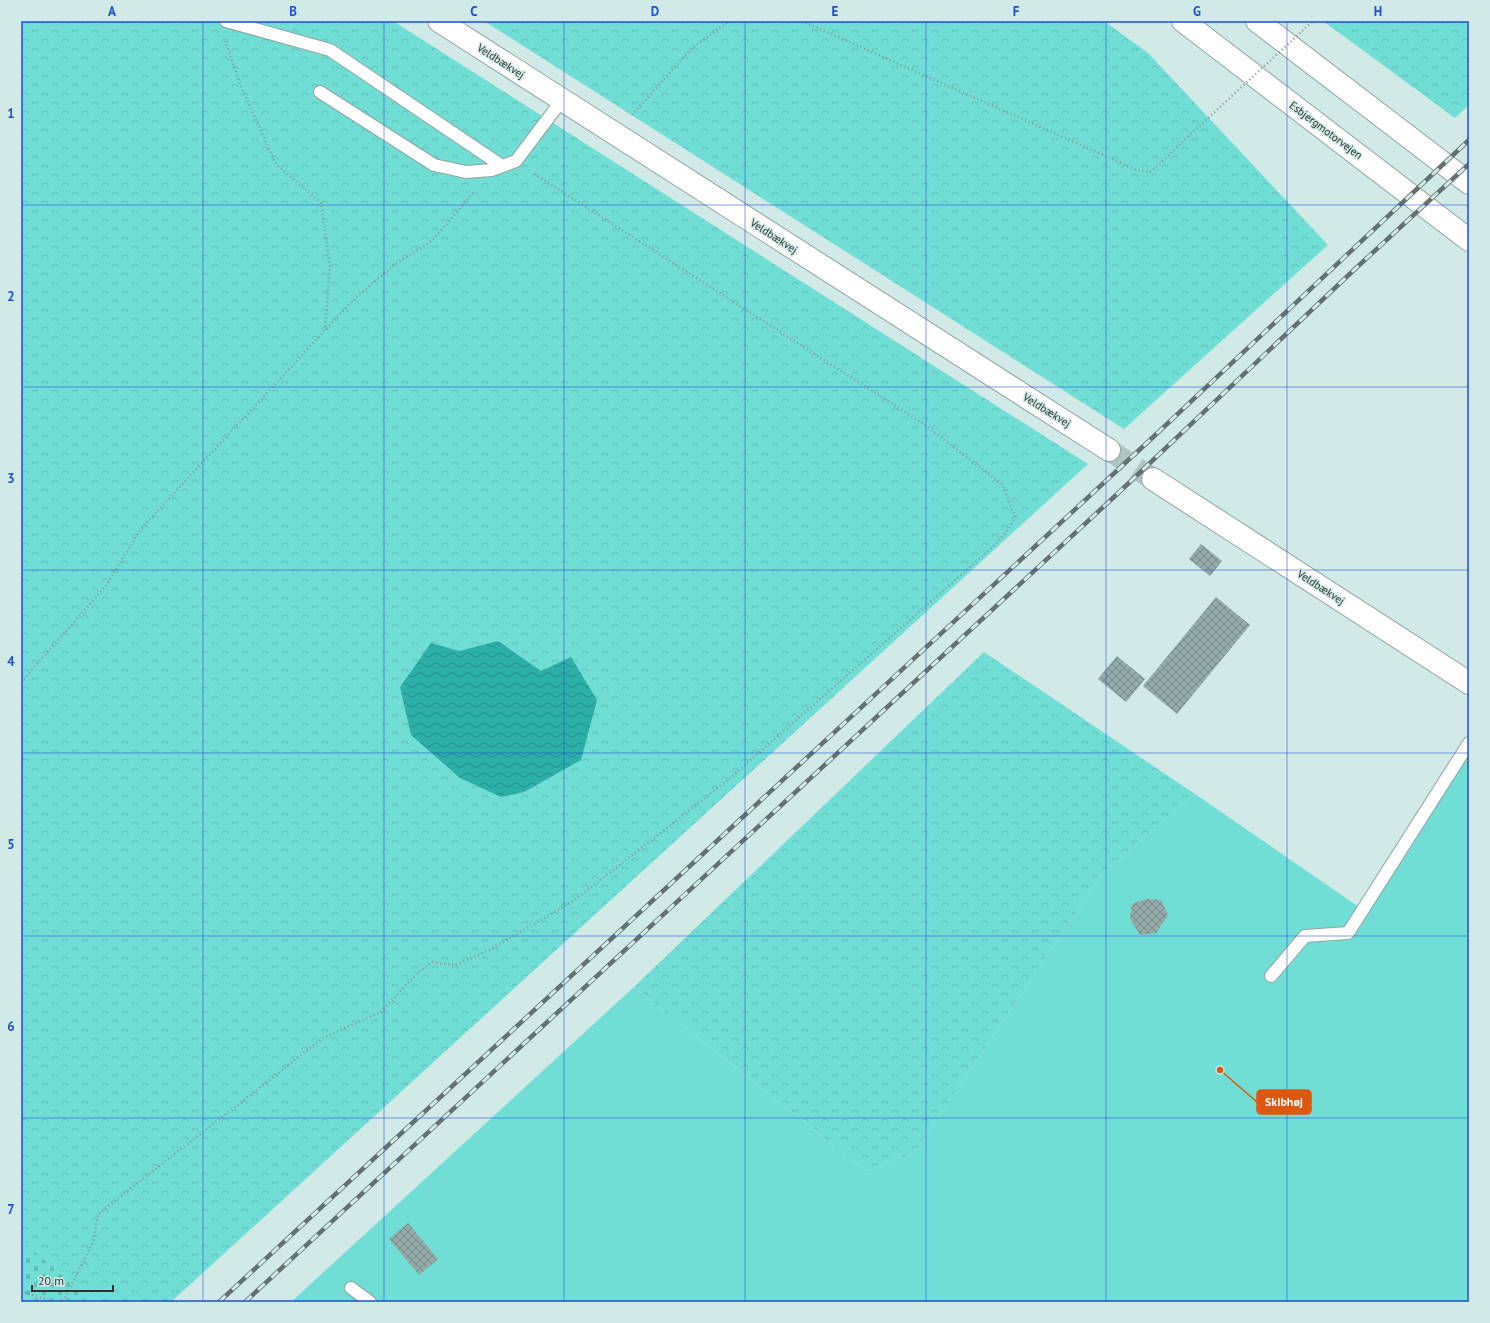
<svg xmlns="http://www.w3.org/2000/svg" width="1490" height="1323" font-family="'PT Sans',sans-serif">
<defs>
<pattern id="forest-crowns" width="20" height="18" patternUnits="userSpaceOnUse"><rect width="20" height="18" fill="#71ded6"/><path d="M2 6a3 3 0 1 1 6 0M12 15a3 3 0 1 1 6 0" fill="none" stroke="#62bfb8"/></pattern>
<pattern id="cemetery-stones" width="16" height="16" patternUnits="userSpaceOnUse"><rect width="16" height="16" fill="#71ded6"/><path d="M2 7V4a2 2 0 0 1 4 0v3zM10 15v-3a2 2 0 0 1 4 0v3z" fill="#62bfb8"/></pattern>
<pattern id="water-waves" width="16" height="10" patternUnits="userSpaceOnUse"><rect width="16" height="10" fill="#2cafa7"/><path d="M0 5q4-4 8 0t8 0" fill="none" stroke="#268f89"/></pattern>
<pattern id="building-cross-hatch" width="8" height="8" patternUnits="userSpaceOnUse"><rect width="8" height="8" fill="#93aaa8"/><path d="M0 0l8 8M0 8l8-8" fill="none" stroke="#788b89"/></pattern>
</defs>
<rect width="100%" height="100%" fill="#d1eae7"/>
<!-- green -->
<polygon fill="#71ded6" points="1469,748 1469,1302 291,1302 634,987 866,1171 915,1152 1102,874 1195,794 1359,907"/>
<!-- forest -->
<g fill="url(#forest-crowns)">
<polygon points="21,21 393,21 1088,464 171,1302 21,1302 31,1250 21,1241"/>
<polygon points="484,21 1104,21 1148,53 1328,245 1124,429"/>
<polygon points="1323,21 1469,21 1469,105 1455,118"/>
<polygon points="984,652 1195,794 1102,874 915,1152 866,1171 634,987"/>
</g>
<!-- cemetery -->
<polygon fill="url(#cemetery-stones)" points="21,1241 32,1250 96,1302 21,1302"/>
<!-- water -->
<polygon fill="url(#water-waves)" points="498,641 541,671 571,657 597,700 581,760 524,792 501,797 460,778 411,735 400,687 431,643 459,651"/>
<!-- building -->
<g fill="url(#building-cross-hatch)">
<polygon points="1201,544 1222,561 1210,576 1189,559"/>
<polygon points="1216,597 1250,625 1177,714 1143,686"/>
<polygon points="1117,656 1145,679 1126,702 1098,679"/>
<polygon points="1146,899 1161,900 1168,915 1156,933 1140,935 1130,919 1132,904"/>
<polygon points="408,1223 438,1259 419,1275 389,1239"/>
</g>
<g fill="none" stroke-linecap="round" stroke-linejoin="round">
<!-- street-tunnel -->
<polyline stroke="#b0c5c3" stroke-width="22" stroke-dasharray="22 11" stroke-linecap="butt" points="1109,450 1153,479"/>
<!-- lane casing -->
<g stroke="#8da4a2" stroke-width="14">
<g id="lane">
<polyline points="226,21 330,50 502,166"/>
<polyline points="320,92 434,165 466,172 492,170 516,161 562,100"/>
<polyline points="1271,976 1305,936 1348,933 1469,743"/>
<polyline points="351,1288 370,1302"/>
</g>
</g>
<!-- street casing -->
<g stroke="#8da4a2" stroke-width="24">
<g id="street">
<polyline points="439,21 1109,450"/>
<polyline points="1153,479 1469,683"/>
</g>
</g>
<!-- highway casing -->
<g stroke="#8da4a2" stroke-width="24">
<g id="highway">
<polyline points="1183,21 1469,240"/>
<polyline points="1257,21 1469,183"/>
</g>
</g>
<!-- path -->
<g stroke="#849693" stroke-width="2.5" stroke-dasharray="1 3" stroke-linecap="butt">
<polyline points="802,21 1137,170 1150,172 1164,160 1179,145"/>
<polyline points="225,41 242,89 276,164 321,203 330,266 325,330"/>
<polyline points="632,115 691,49 729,21"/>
<polyline points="21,682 106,586 140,530 355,298 395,264 432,241 473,193"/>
<polyline points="21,1291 53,1302"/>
<polyline points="58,1302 65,1297 93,1243 98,1214 323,1038 381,1012 417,973 432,962 456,965 491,949 575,900 728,780 995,545 1010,527 1015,516 1002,484 922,423 533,173"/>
</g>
<!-- lane -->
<use href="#lane" stroke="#fff" stroke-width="12"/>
<!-- street -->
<use href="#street" stroke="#fff" stroke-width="22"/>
<!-- highway -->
<use href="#highway" stroke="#fff" stroke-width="22"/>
<!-- rail casing -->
<g stroke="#637270" stroke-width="4.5">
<g id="rail">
<polyline points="219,1302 1150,440 1469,140"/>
<polyline points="245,1302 1114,497 1355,269 1469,164"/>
</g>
</g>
<!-- rail -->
<use href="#rail" stroke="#d1eae7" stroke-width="3" stroke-dasharray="9" stroke-linecap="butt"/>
<!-- path-bridge -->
<polyline stroke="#849693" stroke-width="2.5" stroke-dasharray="1 3" stroke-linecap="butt" points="1179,145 1313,21"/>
</g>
<!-- grid -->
<path fill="none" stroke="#1d4ed8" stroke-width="1" stroke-opacity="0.55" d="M 203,21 L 203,1302M 384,21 L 384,1302M 564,21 L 564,1302M 745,21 L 745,1302M 926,21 L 926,1302M 1106,21 L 1106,1302M 1287,21 L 1287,1302M 21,205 L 1469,205M 21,387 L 1469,387M 21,570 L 1469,570M 21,753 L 1469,753M 21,936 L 1469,936M 21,1118 L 1469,1118"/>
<g text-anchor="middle" stroke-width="3" stroke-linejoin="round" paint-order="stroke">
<!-- street labels -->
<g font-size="11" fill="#2a3332" stroke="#d1eae7">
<text transform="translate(501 61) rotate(33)" y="4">Veldbækvej</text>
<text transform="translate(1326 130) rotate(37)" y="4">Esbjergmotorvejen</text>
<text transform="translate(774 236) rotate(33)" y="4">Veldbækvej</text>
<text transform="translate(1047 410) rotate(32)" y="4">Veldbækvej</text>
<text transform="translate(1321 587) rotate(33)" y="4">Veldbækvej</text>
</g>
</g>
<!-- callouts -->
<path fill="none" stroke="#de570e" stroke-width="1.5" d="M1220 1070L1257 1102"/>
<circle fill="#de570e" stroke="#d1eae7" stroke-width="1.5" cx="1220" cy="1070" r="4"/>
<rect fill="#de570e" stroke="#de570e" stroke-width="1.5" x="1257" y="1090" width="54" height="24" rx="4"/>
<g font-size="12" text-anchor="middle" font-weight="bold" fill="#fff">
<text x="1284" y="1106">Skibhøj</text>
</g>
<!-- border -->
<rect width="1490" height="1323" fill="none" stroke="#d1eae7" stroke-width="44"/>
<!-- scale -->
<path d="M32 1285v6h81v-6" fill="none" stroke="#2a3332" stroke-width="2"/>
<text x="38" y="1285" font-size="12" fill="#2a3332" stroke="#d1eae7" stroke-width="3" paint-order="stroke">20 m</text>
<rect x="22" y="22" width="1446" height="1279" fill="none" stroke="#1d4ed8" stroke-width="1.5"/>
<g font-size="13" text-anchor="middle" font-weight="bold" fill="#1d4ed8">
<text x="112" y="16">A</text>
<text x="293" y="16">B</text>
<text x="474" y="16">C</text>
<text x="655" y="16">D</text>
<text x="835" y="16">E</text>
<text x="1016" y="16">F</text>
<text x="1197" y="16">G</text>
<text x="1378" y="16">H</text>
<text x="11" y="118">1</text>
<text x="11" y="301">2</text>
<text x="11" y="483">3</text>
<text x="11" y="666">4</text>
<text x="11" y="849">5</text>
<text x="11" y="1031">6</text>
<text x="11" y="1214">7</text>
</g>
</svg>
